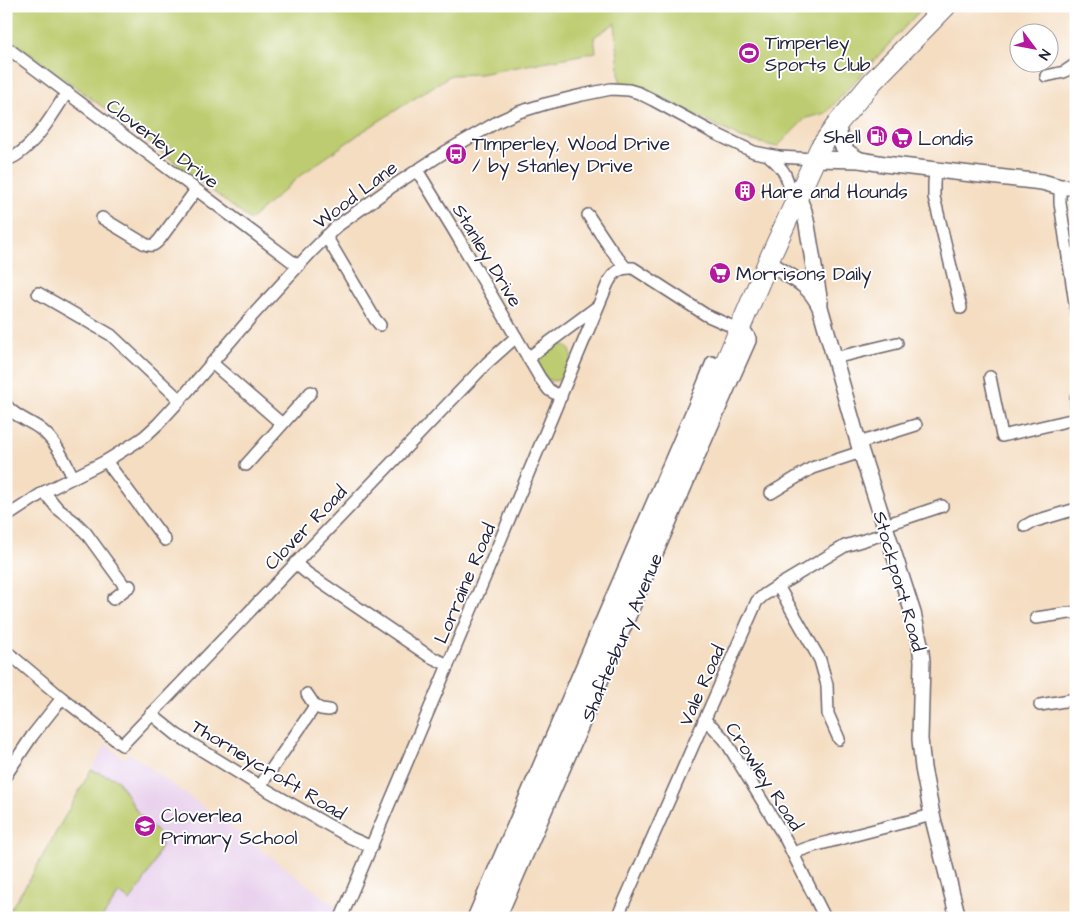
<svg xmlns="http://www.w3.org/2000/svg" width="1082" height="924" font-family="'Architects Daughter',sans-serif">
<rect width="100%" height="100%" fill="#fff"/>
<filter id="ink" filterUnits="userSpaceOnUse"><feTurbulence type="fractalNoise" baseFrequency=".02" numOctaves="2"/><feDisplacementMap in="SourceGraphic" scale="10" xChannelSelector="R" yChannelSelector="G"/><feConvolveMatrix kernelMatrix="1 2 1 2 8 2 1 2 1" color-interpolation-filters="sRGB"/></filter>
<filter id="wash" filterUnits="userSpaceOnUse"><feTurbulence type="fractalNoise" baseFrequency=".0096" numOctaves="4" result="noise"/><feDisplacementMap in="SourceGraphic" scale="20" xChannelSelector="R" yChannelSelector="G"/><feGaussianBlur stdDeviation="1.12" result="paint"/><feColorMatrix in="noise" values="0 0 0 0 0 0 0 0 0 0 0 0 0 0 0 0 0 1.4 0 .05"/><feComposite in="paint" operator="in"/></filter>
<g filter="url(#wash)">
<rect width="100%" height="100%" fill="#f4ddc1"/>
<!-- built -->
<polygon fill="#e9d2ed" points="106,744 123,759 129,753 219,818 286,868 328,901 339,908 335,918 323,918 315,914 313,918 6,918 6,916 28,882"/>
<!-- green -->
<g fill="#bdcc6f" stroke="#707755">
<polygon points="6,6 924,6 826,113 806,118 777,147 741,138 649,91 633,85 620,83 615,23 594,37 596,52 480,74 451,75 362,132 301,175 250,220 115,116 6,36"/>
<path d="M 556,344 C 564,344 573,348 571,358 C 570,361 568,366 567,369 C 565,373 564,377 560,379 C 556,382 549,381 545,377 C 542,374 540,367 538,363 L 542,354 Z"/>
<polygon points="91,770 117,779 138,813 159,834 161,839 161,845 154,863 143,883 130,901 119,893 102,918 6,918 6,916 28,882"/>
</g>
</g>
<g filter="url(#ink)">
<g fill="none" stroke-linecap="round" stroke-linejoin="round">
<!-- street casing -->
<g stroke="#6c636a" stroke-width="14">
<g id="street">
<polyline points="1075,6 1076,8"/>
<polyline points="6,47 298,266"/>
<polyline points="1046,76 1064,72 1076,64"/>
<path d="M 769,156 C 789,173 788,181 793,205"/>
<path d="M 6,160 C 30,154 54,113 67,92"/>
<polyline points="417,170 453,229 540,378 549,390 561,397"/>
<polyline points="935,171 934,183 934,197 961,308"/>
<polyline points="1060,187 1060,203 1076,310"/>
<polyline points="588,215 610,248 625,267"/>
<path d="M 102,218 L 145,244 C 152,247 155,245 160,239 L 196,190"/>
<polyline points="326,236 375,319 380,325"/>
<polyline points="38,293 111,335 180,400"/>
<polyline points="528,358 597,307"/>
<polyline points="834,358 897,343"/>
<polyline points="212,363 282,424"/>
<polyline points="990,377 1002,436 1075,419"/>
<polyline points="1076,397 1076,431"/>
<path d="M 6,405 C 15,417 28,420 39,428 C 56,440 64,460 73,477"/>
<polyline points="859,443 916,425"/>
<polyline points="106,461 165,540"/>
<polyline points="246,465 311,392"/>
<polyline points="44,492 58,509 75,522 86,533 126,588"/>
<polyline points="771,493 812,468 861,452"/>
<polyline points="6,517 44,492 106,461 138,441 145,436 158,424 180,400 253,315 312,251 336,227 390,188 445,152 499,121 519,112 545,104 582,95 611,89 629,90 639,93 653,100 712,132 754,152 779,157 815,159"/>
<polyline points="885,525 942,506"/>
<polyline points="1025,526 1032,522 1076,509"/>
<polyline points="295,563 307,573 429,656 448,665"/>
<polyline points="778,586 820,660 827,685 828,714 839,739"/>
<polyline points="113,599 130,586"/>
<polyline points="1036,618 1076,612"/>
<polyline points="6,651 62,698 122,745 487,363 516,337"/>
<polyline points="307,694 315,706 321,709 329,710"/>
<polyline points="1040,705 1076,699"/>
<polyline points="151,714 177,735 260,786 351,838 372,847"/>
<polyline points="704,720 713,727 725,740 785,838 825,918"/>
<polyline points="6,775 32,736 62,698"/>
<polyline points="260,786 315,706"/>
<polyline points="793,853 813,846 932,815"/>
<path d="M 341,918 L 448,665 L 608,283 C 614,272 620,267 633,268 L 706,315 L 747,333 L 750,338 L 750,341 L 700,454 L 500,918"/>
<polyline points="473,918 696,401 712,362"/>
<polyline points="617,918 757,601 764,595 778,586 845,546 887,533"/>
</g>
</g>
<!-- secondary casing -->
<g stroke="#6c636a" stroke-width="18">
<g id="secondary">
<path d="M 838,123 C 840,145 840,149 860,160"/>
<polyline points="815,159 860,160 884,164 1042,182 1060,187 1076,187"/>
<polyline points="798,197 804,211 807,225 820,303"/>
<path d="M 768,262 C 790,278 808,281 820,307 L 861,452 L 913,613 L 920,644 L 922,661 L 920,739 L 923,768 L 932,815 L 958,918"/>
</g>
</g>
<!-- highway casing -->
<g stroke="#6c636a" stroke-width="22">
<polyline id="highway" points="487,918 712,394 768,262 820,148 838,123 873,81 946,6"/>
</g>
<!-- street -->
<use href="#street" stroke="#fff" stroke-width="11"/>
<!-- secondary -->
<use href="#secondary" stroke="#fff" stroke-width="15"/>
<!-- highway -->
<use href="#highway" stroke="#fff" stroke-width="20"/>
</g>
</g>
<!-- icons -->
<defs>
<g id="stadium-disc" transform="scale(1.125)"><circle r="9.5" fill="#b5179e" stroke="#fff"/><path d="M0-5a6.5 5 0 1 0 0 10a6.5 5 0 1 0 0-10ZM-3.5-1.8h7v3.6h-7Z" fill="#fff"/></g>
<g id="fuel-disc" transform="scale(1.125)"><circle r="9.5" fill="#b5179e" stroke="#fff"/><path d="M-5.5-6h7V0h2V4h1.3V-2.5L3-4.5l.8-.8L6-3V5H2.5V1h-1V6h-7ZM-4.2-4.7v3.2H.2V-4.7Z" fill="#fff"/></g>
<g id="supermarket-disc" transform="scale(1.125)"><circle r="9.5" fill="#b5179e" stroke="#fff"/><path d="M-6-5.5h2.5l.6 2H6L4.5 2H-2.5L-4.4-4H-6ZM-1.5 3.2a1.3 1.3 0 1 0 .1 0ZM3 3.2a1.3 1.3 0 1 0 .1 0Z" fill="#fff"/></g>
<g id="bus-disc" transform="scale(1.125)"><circle r="9.5" fill="#b5179e" stroke="#fff"/><path d="M-5-6H5V4H4V6H2V4H-2V6H-4V4H-5ZM-3.5-4V0h7V-4ZM-3.5 1.2v1.5H-2V1.2ZM2 1.2v1.5H3.5V1.2Z" fill="#fff"/></g>
<g id="building-disc" transform="scale(1.125)"><circle r="9.5" fill="#b5179e" stroke="#fff"/><path d="M-4-6H4V6H1V3H-1V6H-4ZM-2.5-4.3h1.7v1.8h-1.7ZM.8-4.3h1.7v1.8H.8ZM-2.5-1h1.7V.8h-1.7ZM.8-1h1.7V.8H.8Z" fill="#fff"/></g>
<g id="school-disc" transform="scale(1.125)"><circle r="9.5" fill="#b5179e" stroke="#fff"/><path d="M0-5L7-2L0 1L-7-2ZM-4 1L0 2.5L4 1V4Q0 6-4 4Z" fill="#fff"/></g>
</defs>
<g fill-rule="evenodd">
<use href="#stadium-disc" x="749" y="53"/>
<use href="#fuel-disc" x="877" y="136"/>
<use href="#supermarket-disc" x="902" y="138"/>
<use href="#bus-disc" x="456" y="154"/>
<use href="#building-disc" x="745" y="191"/>
<use href="#supermarket-disc" x="720" y="273"/>
<use href="#school-disc" x="145" y="826"/>
</g>
<g text-anchor="middle" stroke-width="4" stroke-linejoin="round" paint-order="stroke">
<!-- poi labels -->
<g font-size="19" fill="#22223b" stroke="#fff" text-anchor="start">
<text x="765" y="49">Timperley<tspan x="765" dy="22">Sports Club</tspan></text>
<text x="861" y="143" text-anchor="end">Shell</text>
<text x="918" y="145">Londis</text>
<text x="472" y="150">TImperley, Wood Drive<tspan x="472" dy="22">/ by Stanley Drive</tspan></text>
<text x="761" y="198">Hare and Hounds</text>
<text x="736" y="280">Morrisons Daily</text>
<text x="161" y="822">Cloverlea<tspan x="161" dy="22">Primary School</tspan></text>
</g>
<!-- street labels -->
<g font-size="19" fill="#22223b" stroke="#fff">
<text transform="translate(163 143) rotate(37)" y="7">Cloverley Drive</text>
<text transform="translate(355 194) rotate(-37)" y="7">Wood Lane</text>
<text transform="translate(488 255) rotate(59)" y="7">Stanley Drive</text>
<text transform="translate(305 527) rotate(-46)" y="7">Clover Road</text>
<text transform="translate(900 581) rotate(74)" y="7">Stockport Road</text>
<text transform="translate(464 583) rotate(-67)" y="7">Lorraine Road</text>
<text transform="translate(621 637) rotate(-67)" y="7">Shaftesbury Avenue</text>
<text transform="translate(701 685) rotate(-66)" y="7">Vale Road</text>
<text transform="translate(269 769) rotate(31)" y="7">Thorneycroft Road</text>
<text transform="translate(765 776) rotate(57)" y="7">Crowley Road</text>
</g>
</g>
<!-- margin -->
<rect width="1082" height="924" fill="none" stroke="#fff" stroke-width="25"/>
<!-- north arrow -->
<g transform="translate(1034 48) rotate(122)"><circle r="24" fill="#ffffff" stroke="#a7a7b1"/>
<path d="M0-4L9 19L0 12L-9 19Z" fill="#b5179e"/>
<text y="-8" font-size="14" font-weight="bold" text-anchor="middle" fill="#22223b">N</text>
</g>
</svg>
